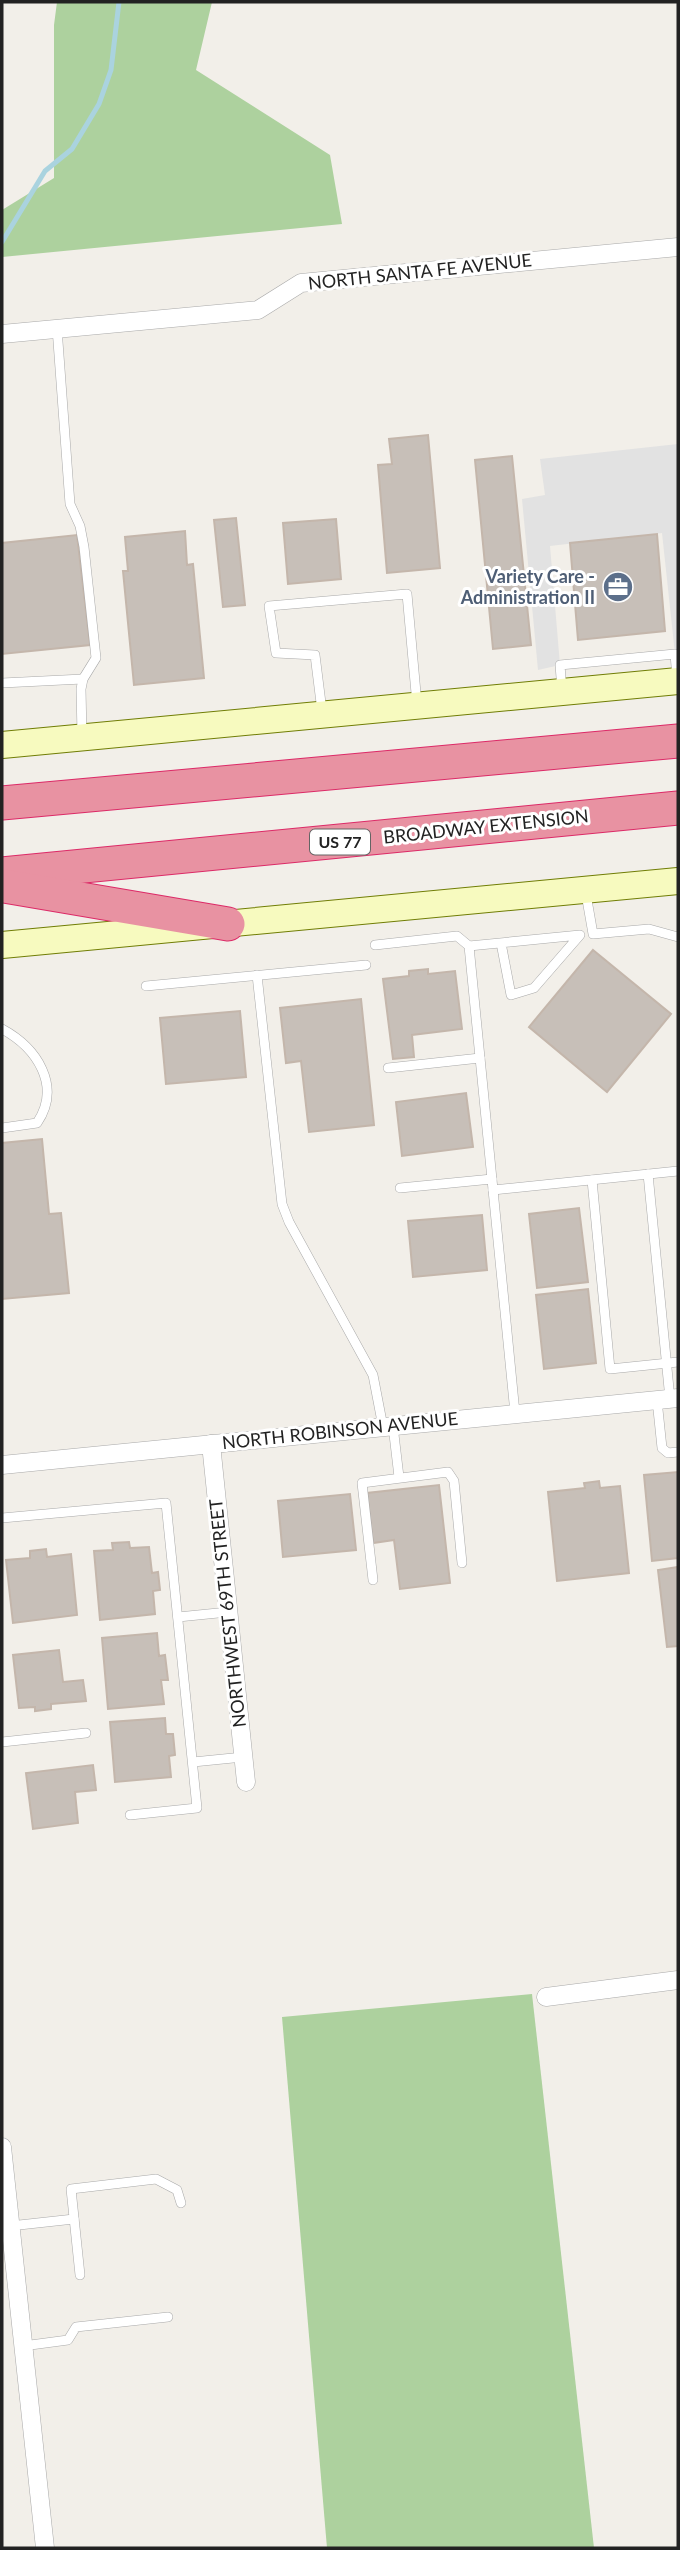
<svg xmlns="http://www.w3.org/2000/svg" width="680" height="2550" font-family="Lato,sans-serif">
<rect width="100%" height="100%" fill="#f2efe9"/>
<!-- forest -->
<g fill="#add19e">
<polygon points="57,2 212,2 196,70 330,155 342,224 2,257 2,210 54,178 54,25"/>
<polygon points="532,1994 594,2548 327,2548 282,2017"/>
</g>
<!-- parking -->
<polygon fill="#e2e2e2" points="678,444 678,654 675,654 662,533 550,546 560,665 538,670 522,499 545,495 540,459"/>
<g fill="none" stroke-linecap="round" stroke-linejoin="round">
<!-- stream -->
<polyline stroke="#aad3df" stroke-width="5" points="2,242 45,171 72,149 99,104 111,70 119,2"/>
</g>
<!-- building -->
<g fill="#c7bfb8" stroke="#c4b6ab" stroke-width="2">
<polygon points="428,435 440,568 387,573 378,465 392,464 389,439"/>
<polygon points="512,456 531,645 493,649 475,460"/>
<polygon points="236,518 245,605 223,607 214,520"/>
<polygon points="336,519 341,579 288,584 283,523"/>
<polygon points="185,531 187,565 193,564 204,678 134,685 123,571 128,571 125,537"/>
<polygon points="657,534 665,631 578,640 570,543"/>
<polygon points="77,535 90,645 2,654 2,543"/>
<polygon points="593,950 671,1014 607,1092 529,1027"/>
<polygon points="428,969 428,974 455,971 462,1029 412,1035 414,1057 393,1059 383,979 409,976 409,971"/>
<polygon points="361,999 374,1125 309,1132 301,1061 286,1063 280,1008"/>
<polygon points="240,1011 246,1077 166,1084 160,1018"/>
<polygon points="466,1093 473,1147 402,1156 396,1102"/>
<polygon points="42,1139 49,1214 61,1213 69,1293 2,1299 2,1143"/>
<polygon points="579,1208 588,1282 537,1288 529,1214"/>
<polygon points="482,1215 487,1270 413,1277 408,1221"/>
<polygon points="588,1289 596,1363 544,1369 536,1295"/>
<polygon points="678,1472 678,1558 652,1561 644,1475"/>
<polygon points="599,1481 600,1488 620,1486 629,1573 557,1581 548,1492 585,1488 584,1483"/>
<polygon points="439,1485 450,1583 400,1589 394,1540 373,1543 367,1493"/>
<polygon points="350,1494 356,1550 283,1557 278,1501"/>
<polygon points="129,1542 130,1548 149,1547 152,1573 158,1572 160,1590 153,1591 155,1614 100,1620 94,1551 113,1550 112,1543"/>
<polygon points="46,1549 47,1557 71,1554 77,1615 13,1623 6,1560 30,1558 30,1551"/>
<polygon points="678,1567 678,1646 667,1647 658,1570"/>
<polygon points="157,1633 159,1656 165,1655 168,1680 161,1680 164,1704 108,1709 102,1638"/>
<polygon points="59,1650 63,1682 83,1680 86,1701 51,1704 51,1709 35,1711 35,1707 19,1708 13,1655"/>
<polygon points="165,1718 166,1734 173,1734 175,1755 169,1756 171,1777 115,1782 110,1722"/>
<polygon points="93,1765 96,1790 75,1792 78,1823 33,1829 26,1773"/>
</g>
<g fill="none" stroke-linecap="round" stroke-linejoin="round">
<!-- lane casing -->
<g stroke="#a9a9a9" stroke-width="10">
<g id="lane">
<polyline points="57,328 70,504 80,526 84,547 96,658 83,679 81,689 82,735"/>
<polyline points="2,683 83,679"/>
<polyline points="562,690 560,665 675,654 677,679"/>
<polyline points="322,711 315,655 276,653 269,606 407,594 417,704"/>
<polyline points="586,894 593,934 649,929 678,937"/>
<polyline points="375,945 457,936 469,946 515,1413"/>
<polyline points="469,946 580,935 534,988 511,995 501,943"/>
<polyline points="257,975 282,1204 289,1222 373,1375 383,1427"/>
<polyline points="146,986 366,965"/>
<path d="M 2,1029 C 37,1048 62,1086 37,1123 L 2,1128"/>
<polyline points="388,1068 480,1058"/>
<polyline points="648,1174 670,1399"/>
<polyline points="592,1180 610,1369 678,1362"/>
<polyline points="400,1188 492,1179"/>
<polyline points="493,1190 678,1171"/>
<polyline points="657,1400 662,1448 668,1453 678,1452"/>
<polyline points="393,1426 399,1477"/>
<polyline points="2,1518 166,1503 197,1808 130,1815"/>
<polyline points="373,1580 362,1483 448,1472 454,1481 462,1563"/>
<polyline points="178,1617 228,1612"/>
<polyline points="2,1742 86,1733"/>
<polyline points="193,1762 243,1757"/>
<polyline points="10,2226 74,2219"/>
<polyline points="80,2275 71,2189 156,2179 177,2190 181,2203"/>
<polyline points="23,2346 68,2340 76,2327 168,2317"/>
</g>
</g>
<!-- street casing -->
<g stroke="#a9a9a9" stroke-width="19">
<g id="street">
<polyline points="2,334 258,310 301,283 678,247"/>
<polyline points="211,1444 246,1782"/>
<polyline points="2,1465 678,1398"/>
<polyline points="546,1997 678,1980"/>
<polyline points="2,2147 45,2548"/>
</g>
</g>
<!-- secondary casing -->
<g stroke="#707d05" stroke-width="28">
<g id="secondary">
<polyline points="2,745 678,681"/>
<polyline points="2,945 678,881"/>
</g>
</g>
<!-- highway casing -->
<g stroke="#dc2a67" stroke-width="35">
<g id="highway">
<polyline points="2,803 678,741"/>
<polyline points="2,874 678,808"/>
<polyline points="4,886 228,924"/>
</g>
</g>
<!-- lane -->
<use href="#lane" stroke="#fff" stroke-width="9"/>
<!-- street -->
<use href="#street" stroke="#fff" stroke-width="18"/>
<!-- secondary -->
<use href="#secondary" stroke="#f7fabf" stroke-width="26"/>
<!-- highway -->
<use href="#highway" stroke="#e892a2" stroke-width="33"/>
</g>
<!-- icons -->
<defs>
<g id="office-disc" transform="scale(1.575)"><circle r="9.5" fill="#5c6f8a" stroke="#fff"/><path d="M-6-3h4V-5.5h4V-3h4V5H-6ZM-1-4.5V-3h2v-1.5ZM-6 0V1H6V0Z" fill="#fff"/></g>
</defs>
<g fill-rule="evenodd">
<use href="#office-disc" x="618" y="587"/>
</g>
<g text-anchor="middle" stroke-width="6" stroke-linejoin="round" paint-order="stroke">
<!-- shield labels -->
<rect fill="#fff" stroke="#646464" stroke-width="2" x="310" y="829.5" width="60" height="25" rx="5"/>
<g font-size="16" font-weight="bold" fill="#222">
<text x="340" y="848">US 77</text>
</g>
<!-- street labels -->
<g font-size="18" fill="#222" stroke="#fff">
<text transform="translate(420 272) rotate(-6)" y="6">NORTH SANTA FE AVENUE</text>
<text transform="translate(486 827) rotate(-6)" y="6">BROADWAY EXTENSION</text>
<text transform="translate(340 1431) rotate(-6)" y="6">NORTH ROBINSON AVENUE</text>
<text transform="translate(228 1613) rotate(-96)" y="6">NORTHWEST 69TH STREET</text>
</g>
<!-- service labels -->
<g font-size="18" font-weight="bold" fill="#4e5e75" stroke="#fff" text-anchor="end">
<text x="595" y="583">Variety Care -<tspan x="595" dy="21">Administration II</tspan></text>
</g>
</g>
<!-- border -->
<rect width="680" height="2550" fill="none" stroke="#222222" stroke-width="7"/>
</svg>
